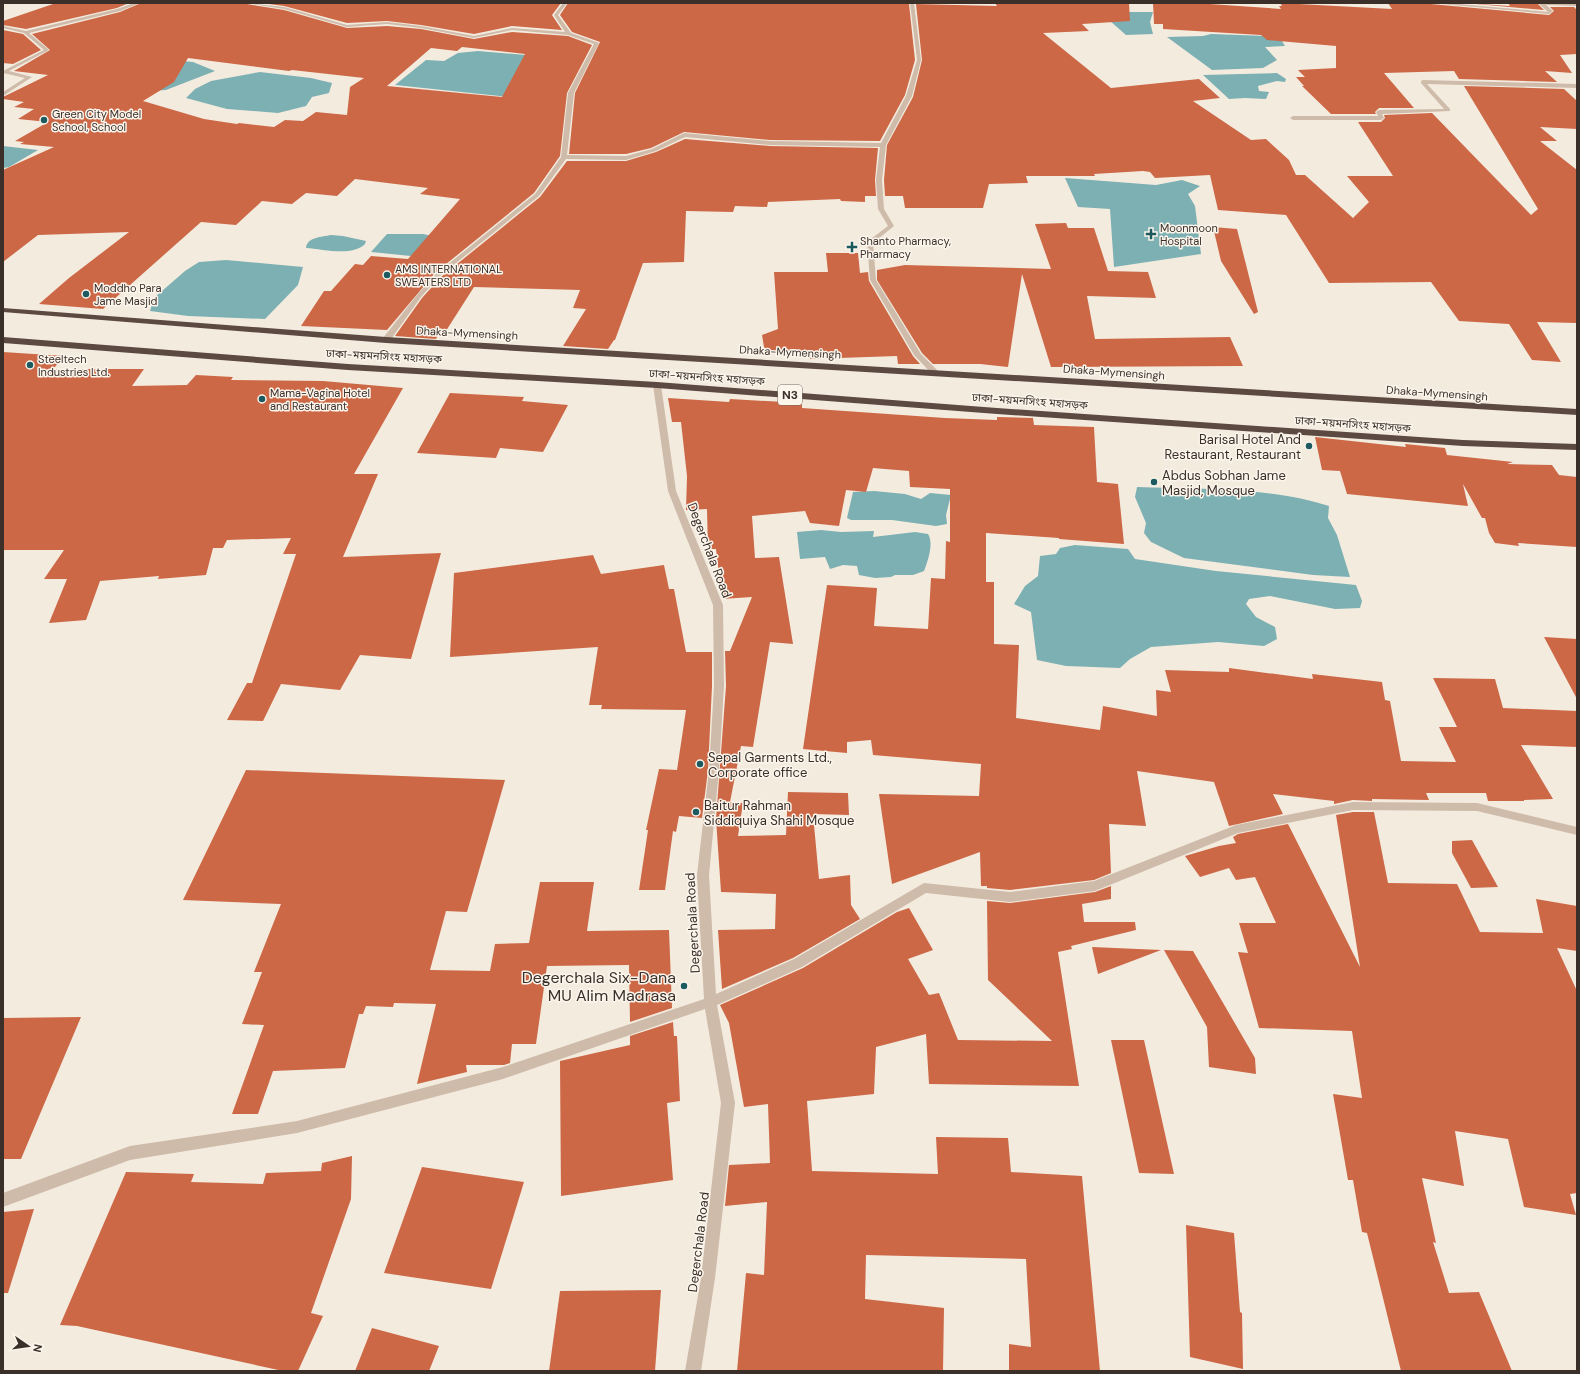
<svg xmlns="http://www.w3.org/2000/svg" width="1580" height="1374" font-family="'DM Sans','Noto Sans Bengali',sans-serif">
<rect width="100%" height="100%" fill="#f4ebdf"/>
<!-- water -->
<g fill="#7cb0b3">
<polygon points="1093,6 1124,12 1153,12 1150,22 1153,34 1126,35"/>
<polygon points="1211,34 1267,36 1282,41 1285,46 1265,47 1277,60 1263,68 1212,70 1167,37 1203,36"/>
<polygon points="478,51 550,57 509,97 395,85 426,60 444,61 458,53"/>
<polygon points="161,59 193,62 215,71 166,90 121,93"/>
<polygon points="260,72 311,78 332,83 329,93 312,97 306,106 278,113 227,109 186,98 195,89 211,81"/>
<polygon points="1277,73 1286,79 1285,82 1277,81 1258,86 1259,91 1269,92 1266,99 1245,98 1229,99 1203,75"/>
<polygon points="3,146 38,150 9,167 3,168"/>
<polygon points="1065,178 1156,185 1182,180 1200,186 1188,194 1195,206 1201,254 1114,267 1110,209 1078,207"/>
<polygon points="387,234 423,234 437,237 411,256 371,252"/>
<path d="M 331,235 L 343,236 L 366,241 L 365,244 C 352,257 323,249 306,248 C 307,237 322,237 331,235 Z"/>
<polygon points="226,260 303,267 298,285 265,319 188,316 150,311 154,298 185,271 199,262"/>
<path d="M 1137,487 C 1196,489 1273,487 1329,506 L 1328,518 L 1337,535 L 1350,577 L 1313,575 L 1184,558 L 1151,542 L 1144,533 L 1146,523 L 1135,497 Z"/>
<polygon points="874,491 905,494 921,499 930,493 951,495 946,515 947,524 936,526 892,520 851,520 847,518 853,492"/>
<path d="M 821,530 L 841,532 L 874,531 L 873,537 L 915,532 L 928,534 C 934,543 928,561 924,571 L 913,575 L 895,575 L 891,577 L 875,578 L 859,575 L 857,566 L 843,565 L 830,569 L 825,557 L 800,559 L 797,532 Z"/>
<polygon points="1075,545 1128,549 1135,559 1216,571 1356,585 1362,601 1360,608 1335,609 1270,596 1249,599 1246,604 1256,617 1275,627 1277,639 1264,646 1218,642 1151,647 1130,659 1120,668 1066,666 1037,660 1031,612 1014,604 1025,586 1038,576 1040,556 1056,554 1060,548"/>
</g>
<!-- building -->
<g fill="#cc6846" fill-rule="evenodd">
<polygon points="56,3 129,3 117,8 26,29 3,25 3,21"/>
<path d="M 141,3 L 246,3 L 247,4 L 284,10 L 347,28 L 387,26 L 421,29 L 474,39 L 512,32 L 568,36 L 592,45 L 567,93 L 560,156 L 534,193 L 435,273 L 387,330 L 301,326 L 324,291 L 331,291 L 355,264 L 363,265 L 371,256 L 408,259 L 460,199 L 420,194 L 428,188 L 355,179 L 337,196 L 306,193 L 292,204 L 262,201 L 236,225 L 201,222 L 103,309 L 39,304 L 69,278 L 129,232 L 38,235 L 3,262 L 3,170 L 54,147 L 20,144 L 24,142 L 15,141 L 48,122 L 18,119 L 34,109 L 14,107 L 24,102 L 3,99 L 3,97 L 48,75 L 14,71 L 50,50 L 32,34 L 120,12 ZM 462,47 L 525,54 L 502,97 L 387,86 L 431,48 L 457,51 ZM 188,58 L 289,71 L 292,70 L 364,78 L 350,87 L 347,115 L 316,112 L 303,121 L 285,120 L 274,127 L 239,123 L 237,124 L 204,119 L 143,101 L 174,82 Z"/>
<polygon points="261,3 561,3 552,15 562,30 512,26 474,34 421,25 387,21 347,23 284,6"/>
<polygon points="568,3 909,4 915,60 905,95 880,141 770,140 684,132 651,148 626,154 569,154 575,93 600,42 572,32 560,15"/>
<polygon points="995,3 1129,3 1130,21 1082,24 1089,31 1043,33 1111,88 1199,79 1220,98 1193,101 1251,140 1266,139 1289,160 1296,175 1305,175 1353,218 1369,202 1347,176 1393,176 1358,122 1381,122 1385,118 1384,115 1432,113 1531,215 1538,209 1464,86 1564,89 1577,101 1577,129 1540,127 1557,141 1540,141 1577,170 1577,323 1537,322 1561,362 1532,360 1509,324 1459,321 1431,282 1329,283 1286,215 1218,210 1210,175 1155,178 1150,172 1143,171 1094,174 1095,176 1026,176 1028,183 989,184 983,208 905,208 903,196 885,196 884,180 887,145 913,97 922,60 916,4 997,6"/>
<polygon points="1153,3 1195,3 1281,9 1279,6 1282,6 1280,3 1392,9 1388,3 1430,3 1431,4 1549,15 1554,11 1550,7 1574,7 1577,10 1577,54 1560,55 1572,73 1545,71 1557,82 1459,79 1454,71 1384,73 1414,108 1379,108 1375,112 1376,114 1331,114 1302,86 1304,86 1296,77 1305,77 1298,70 1336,68 1336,46 1267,40 1261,35 1163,29 1163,24 1154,24"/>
<polygon points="1465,3 1510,6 1508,3 1537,3 1544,10"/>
<polygon points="3,30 23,34 41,50 13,64 3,63"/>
<polygon points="685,139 770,146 878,148 875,180 876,196 865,196 865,202 841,201 840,199 768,202 767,207 735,206 733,212 686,211 684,262 643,263 615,340 614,340 608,349 563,346 586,309 573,308 580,290 474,287 444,334 439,333 436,339 395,336 422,298 441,277 540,197 567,161 626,161 656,152"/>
<polygon points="1066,223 1068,228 1094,228 1108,271 1148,272 1156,298 1087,296 1095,339 1230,337 1243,366 1051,367 1022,274 1008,367 980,364 933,364 922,353 877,280 877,270 905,265 1051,269 1035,224"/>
<polygon points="1213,227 1237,229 1258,312 1254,314 1221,261"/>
<polygon points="826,253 858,253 860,273 868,272 869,281 913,356 920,364 898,364 897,356 810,359 810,355 765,353 762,335 778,329 774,272 828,272"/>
<polygon points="3,352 65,356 53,369 144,369 132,386 187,385 196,375 233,377 231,380 323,381 403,388 354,474 378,474 343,557 441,553 411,659 360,655 340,690 281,684 263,721 227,720 247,683 252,683 296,554 283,554 291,538 227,540 223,548 213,548 206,575 158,579 159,576 100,581 86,620 49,623 67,579 44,579 64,550 3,550"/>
<polygon points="450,393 524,397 522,401 568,405 543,452 500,448 496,458 417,453"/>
<polygon points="668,398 729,402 730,399 802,403 802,408 945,418 997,420 997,417 1033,418 1034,425 1094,427 1097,482 1118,484 1124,544 1059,539 1059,538 986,533 986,582 994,582 994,644 1019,645 1016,718 1100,730 1103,706 1157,716 1156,690 1171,692 1165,670 1229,672 1229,668 1313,679 1312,674 1382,682 1385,700 1390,701 1401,761 1456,762 1439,727 1457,727 1433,678 1495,679 1503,708 1577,711 1577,747 1521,745 1553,799 1524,800 1524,801 1488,801 1486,793 1426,793 1429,800 1372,799 1372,801 1353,800 1334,804 1334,801 1273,794 1283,814 1229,826 1214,782 1137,771 1146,826 1109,824 1111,873 1094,880 1010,890 987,888 987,886 981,886 980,852 892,884 879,794 979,796 981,764 873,755 871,740 847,742 847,753 803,749 827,585 877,588 874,626 928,629 931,578 945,579 946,541 950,542 950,489 910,487 909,471 873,468 866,492 846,490 839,526 810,523 805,511 752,516 755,558 779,557 793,644 770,642 753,747 741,746 730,802 743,803 738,836 786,835 788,792 848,793 849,815 813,814 819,879 850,875 851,905 860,919 793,958 722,989 718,930 775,929 776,894 721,892 716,819 726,686 725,651 730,651 752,597 722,599 716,549 708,549 707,509 686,510 687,476 681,422 672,422"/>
<polygon points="1315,437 1406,447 1405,444 1445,448 1447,455 1513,462 1507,464 1552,465 1559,475 1577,477 1577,547 1518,543 1519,546 1495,543 1489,533 1485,518 1482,518 1463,484 1468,506 1347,494 1340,471 1322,470"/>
<polygon points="593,555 601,574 664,565 669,589 674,589 686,652 712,652 712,686 708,770 702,818 679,816 676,832 673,831 665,890 639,890 648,830 646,830 659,769 677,770 686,710 601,709 602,705 589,705 598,647 450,657 454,573"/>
<polygon points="1544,637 1577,639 1577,699"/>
<polygon points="246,770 505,780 467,912 446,911 430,970 490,971 495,944 529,943 540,882 594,882 587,931 669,930 672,1008 630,1022 629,965 547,966 536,1044 512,1044 510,1063 504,1065 466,1065 467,1072 417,1084 436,1004 394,1003 393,1007 366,1006 363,1014 359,1014 345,1068 273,1071 258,1114 232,1114 264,1025 242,1024 262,972 254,972 281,904 183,900"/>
<polygon points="1353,812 1374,812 1388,883 1457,884 1480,932 1543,933 1536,899 1577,906 1577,951 1557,948 1577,991 1577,1193 1570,1194 1576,1215 1524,1207 1508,1139 1455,1131 1464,1186 1422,1178 1436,1243 1433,1242 1449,1293 1479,1292 1512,1371 1401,1371 1367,1233 1362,1232 1353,1180 1348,1180 1333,1094 1362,1098 1352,1031 1259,1028 1238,952 1248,953 1239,923 1276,923 1255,877 1236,880 1229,868 1200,877 1185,856 1219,846 1236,843 1233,837 1238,834 1288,824 1360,967 1336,815"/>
<polygon points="1472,840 1498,887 1471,888 1452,853 1452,841"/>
<polygon points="1111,886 1111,899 1082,904 1084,922 1135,922 1136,930 1071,946 1072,949 1058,952 1079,1086 929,1084 926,1034 876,1047 874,1094 807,1101 812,1171 938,1174 936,1137 1008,1138 1011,1172 1082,1176 1100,1371 1009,1371 1009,1344 1031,1347 1026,1259 866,1255 865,1299 944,1308 943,1371 737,1371 746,1273 764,1275 767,1202 725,1206 729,1165 770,1163 768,1104 744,1107 729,1023 720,1005 803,968 897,912 909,908 933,950 908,959 929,995 939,993 958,1040 1052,1041 988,980 987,901 1010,903 1095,892"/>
<polygon points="1092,947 1161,950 1098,974"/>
<polygon points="1164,950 1193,951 1255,1058 1256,1074 1209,1067 1207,1027"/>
<polygon points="81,1017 21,1159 3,1159 3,1018"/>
<polygon points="673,1022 674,1036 677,1036 680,1101 667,1103 673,1180 561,1196 560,1061 630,1045 630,1036"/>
<polygon points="1111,1040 1144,1040 1174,1174 1139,1173"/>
<polygon points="352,1156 351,1199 311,1313 323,1316 298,1371 283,1371 77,1326 60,1325 126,1172 194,1174 191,1182 263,1184 266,1173 321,1171 322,1163"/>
<polygon points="422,1167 524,1182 491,1289 384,1273"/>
<polygon points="34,1209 8,1293 3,1293 3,1212"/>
<polygon points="1186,1225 1234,1233 1240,1312 1242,1313 1243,1369 1190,1357"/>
<polygon points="661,1290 655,1371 549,1371 560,1291"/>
<polygon points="372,1328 439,1346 429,1371 355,1371"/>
</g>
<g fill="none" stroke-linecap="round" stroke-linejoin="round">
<!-- minor -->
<g fill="#cebbaa" fill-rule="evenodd">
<polygon points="134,3 140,3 120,11 29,33 49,50 9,71 32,77 3,96 3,92 25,78 3,73 3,71 44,50 24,33 3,28 3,26 26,31 117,9"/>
<polygon points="247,3 284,7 347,25 387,22 421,26 474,36 512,28 565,32 554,15 563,3 567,3 558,15 571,33 599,43 574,93 567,155 626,156 652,149 684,133 770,141 881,143 906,96 917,60 910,3 914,3 921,60 912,96 886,145 882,180 884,209 894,226 873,243 876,280 921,354 940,373 939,375 933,375 914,355 870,280 867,242 888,226 878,209 876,180 880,147 770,145 685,137 656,151 626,160 566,159 539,196 440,276 421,297 389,342 383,342 383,338 417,295 436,274 535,194 561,157 568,93 594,44 568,35 512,30 474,38 421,28 387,24 347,27 284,9"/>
<polygon points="1431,3 1448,3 1548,12 1538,3 1577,4 1577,6 1546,5 1553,11 1549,14"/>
<polygon points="1423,80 1577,84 1577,88 1427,84 1450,109 1450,111 1382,114 1384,118 1381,120 1293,120 1290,118 1293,116 1378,116 1376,112 1379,110 1444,109 1421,83 1421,81"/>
<polygon points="654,383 660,383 661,385 676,491 723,605 724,686 719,770 709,875 716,994 794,959 924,883 1010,892 1094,881 1236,825 1353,802 1477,803 1577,827 1577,835 1477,811 1353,810 1238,833 1095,891 1010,902 926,893 802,967 717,1005 735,1103 715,1278 701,1371 685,1371 701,1278 721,1103 705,1009 503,1079 297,1133 130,1160 3,1207 3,1193 130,1146 297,1121 503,1067 704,999 697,875 709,770 714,686 713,605 668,491 653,385"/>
</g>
<!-- highway -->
<g fill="#5c4941" fill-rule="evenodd">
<polygon points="3,308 386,337 1577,409 1577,415 386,343 3,312"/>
<polygon points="3,337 348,364 657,382 997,408 1463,440 1577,444 1577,450 1463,446 997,414 657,388 348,370 3,343"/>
</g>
</g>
<!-- markers -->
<g fill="#1d5a5f" stroke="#fbf5ec" stroke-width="1.5">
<circle cx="44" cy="120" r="4"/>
<path d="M1149 228h4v4h4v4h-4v4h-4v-4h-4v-4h4z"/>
<path d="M850 241h4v4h4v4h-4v4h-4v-4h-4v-4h4z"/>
<circle cx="387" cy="275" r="4"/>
<circle cx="86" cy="294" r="4"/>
<circle cx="30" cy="365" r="4"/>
<circle cx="262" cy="399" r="4"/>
<circle cx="1309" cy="446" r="4"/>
<circle cx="1154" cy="482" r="4"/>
<circle cx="700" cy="764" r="4"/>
<circle cx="696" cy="812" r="4"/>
<circle cx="684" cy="986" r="4"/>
</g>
<g text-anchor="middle" stroke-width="3" stroke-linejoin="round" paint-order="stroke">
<!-- far-poi labels -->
<g font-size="11" fill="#3b2f2a" stroke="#fbf5ec" text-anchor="start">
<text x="52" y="118">Green City Model<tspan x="52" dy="13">School, School</tspan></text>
<text x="1160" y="232">Moonmoon<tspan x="1160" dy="13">Hospital</tspan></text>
<text x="860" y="245">Shanto Pharmacy,<tspan x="860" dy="13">Pharmacy</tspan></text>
<text x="395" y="273">AMS INTERNATIONAL<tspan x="395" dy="13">SWEATERS LTD</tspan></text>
<text x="94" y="292">Moddho Para<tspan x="94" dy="13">Jame Masjid</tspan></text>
<text x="38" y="363">Steeltech<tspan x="38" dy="13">Industries Ltd.</tspan></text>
<text x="270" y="397">Mama-Vagina Hotel<tspan x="270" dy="13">and Restaurant</tspan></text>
</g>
<!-- far-street labels -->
<g font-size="11" fill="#3b2f2a" stroke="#fbf5ec">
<text transform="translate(467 333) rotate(3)" y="4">Dhaka-Mymensingh</text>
<text transform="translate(790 352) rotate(3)" y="4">Dhaka-Mymensingh</text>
<text transform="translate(384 356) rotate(3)" y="4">ঢাকা-ময়মনসিংহ মহাসড়ক</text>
<text transform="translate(1114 372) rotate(4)" y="4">Dhaka-Mymensingh</text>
<text transform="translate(707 377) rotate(4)" y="4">ঢাকা-ময়মনসিংহ মহাসড়ক</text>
<text transform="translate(1437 393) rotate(4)" y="4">Dhaka-Mymensingh</text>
<text transform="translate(1030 401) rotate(4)" y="4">ঢাকা-ময়মনসিংহ মহাসড়ক</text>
<text transform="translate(1353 424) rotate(4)" y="4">ঢাকা-ময়মনসিংহ মহাসড়ক</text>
</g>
<!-- shield labels -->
<rect fill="#fbf5ec" stroke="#756a64" stroke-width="1" x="778" y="385" width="24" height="20" rx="3"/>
<g font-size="12" font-weight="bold" fill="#3b2f2a">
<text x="790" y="399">N3</text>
</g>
<!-- poi labels -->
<g font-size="13" fill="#3b2f2a" stroke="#fbf5ec" text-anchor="start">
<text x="1301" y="444" text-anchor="end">Barisal Hotel And<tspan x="1301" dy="15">Restaurant, Restaurant</tspan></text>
<text x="1162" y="480">Abdus Sobhan Jame<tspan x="1162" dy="15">Masjid, Mosque</tspan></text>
<text x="708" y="762">Sepal Garments Ltd.,<tspan x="708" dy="15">Corporate office</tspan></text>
<text x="704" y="810">Baitur Rahman<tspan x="704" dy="15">Siddiquiya Shahi Mosque</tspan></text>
</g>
<!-- street labels -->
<g font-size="13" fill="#3b2f2a" stroke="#fbf5ec">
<text transform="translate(710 550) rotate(69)" y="5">Degerchala Road</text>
<text transform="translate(692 923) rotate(-93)" y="5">Degerchala Road</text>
<text transform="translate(698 1242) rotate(-83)" y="5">Degerchala Road</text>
</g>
<!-- near-poi labels -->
<g font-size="16" fill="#3b2f2a" stroke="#fbf5ec" text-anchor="end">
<text x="676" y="983">Degerchala Six-Dana<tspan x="676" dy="18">MU Alim Madrasa</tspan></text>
</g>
</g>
<!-- border -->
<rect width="1580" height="1374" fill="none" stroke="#3b2f2a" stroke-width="8"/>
<!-- north arrow -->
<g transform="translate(28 1346) rotate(103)" stroke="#fbf5ec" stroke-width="3" paint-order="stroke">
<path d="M0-3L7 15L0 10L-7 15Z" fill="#3b2f2a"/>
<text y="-6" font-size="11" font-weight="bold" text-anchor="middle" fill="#3b2f2a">N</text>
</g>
</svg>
